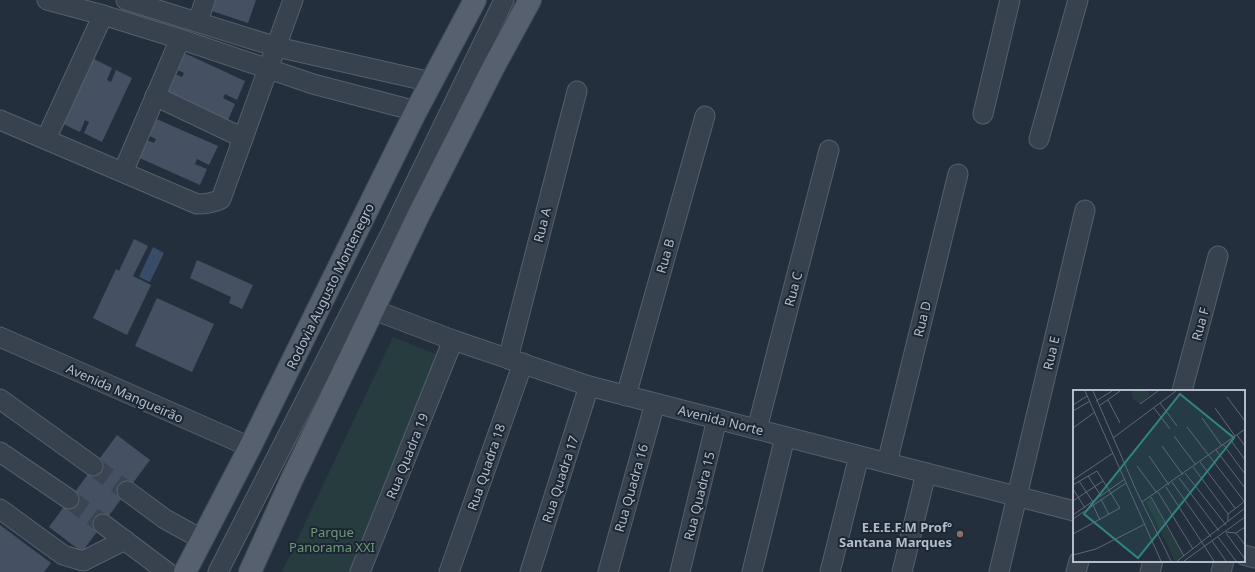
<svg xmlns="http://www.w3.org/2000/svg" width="1255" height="572" font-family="'Noto Sans',sans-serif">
<rect width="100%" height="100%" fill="#242f3e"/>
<!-- green -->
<polygon fill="#263c3f" points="393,337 440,356 354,572 282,572"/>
<!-- water -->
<polygon fill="#394c67" points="153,247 164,253 150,282 139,277"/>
<!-- building -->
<g fill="#455162">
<polygon points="209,0 256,0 248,23 206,9"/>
<polygon points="180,51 245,81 237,100 225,94 223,98 235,104 228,120 163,91 171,72 182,77 184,73 173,68"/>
<polygon points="94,59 112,68 107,80 111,82 116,70 132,78 102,142 84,133 89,122 85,120 80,132 63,124"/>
<polygon points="152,117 218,146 209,165 197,159 195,164 207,169 200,185 135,156 143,138 154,143 156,139 145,134"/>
<polygon points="134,239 148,246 133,276 151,285 127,335 93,318 116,269 119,271"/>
<polygon points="197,260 253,285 242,309 229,303 231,297 190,278"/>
<polygon points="157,298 214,324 192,372 135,346"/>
<polygon points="117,435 150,460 82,552 49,527"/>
<polygon points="0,525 51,563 44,572 0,572"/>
</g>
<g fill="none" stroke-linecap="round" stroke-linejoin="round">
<!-- minor-tunnel -->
<g stroke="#3a4453" stroke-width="19" stroke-dasharray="19 10" stroke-linecap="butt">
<polyline points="93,466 127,491"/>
<polyline points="69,499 103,524"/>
</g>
<!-- minor casing -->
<g stroke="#565f6c" stroke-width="21">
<g id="minor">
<polyline points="47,0 103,15 180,39 313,84 416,111"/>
<polyline points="126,0 277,47 431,82"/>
<polyline points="198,22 205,0"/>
<polyline points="155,96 243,138"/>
<polyline points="983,114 1010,0"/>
<path d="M 0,120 L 197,204 C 206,204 213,203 221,199 L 293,0"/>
<polyline points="46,139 103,15"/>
<polyline points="1039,139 1078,0"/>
<polyline points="123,172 180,39"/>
<polyline points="374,310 453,340 589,386 1074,511"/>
<polyline points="0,337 250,447"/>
<polyline points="508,359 577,91"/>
<polyline points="1182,391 1218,256"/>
<polyline points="626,396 705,116"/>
<polyline points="0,399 93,466"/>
<polyline points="757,429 829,150"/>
<polyline points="0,452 69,499"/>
<polyline points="887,463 958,174"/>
<polyline points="127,491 165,519 203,540"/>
<polyline points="0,509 63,555 83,561 125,540"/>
<polyline points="103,524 167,572"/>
<polyline points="1244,555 1255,558"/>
<polyline points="218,572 392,231 504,0"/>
<polyline points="360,572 453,340"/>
<polyline points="449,572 523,363"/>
<polyline points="530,572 589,386"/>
<polyline points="608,572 655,403"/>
<polyline points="680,572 717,419"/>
<polyline points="752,572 785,437"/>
<polyline points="830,572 859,456"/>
<polyline points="902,572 926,473"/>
<polyline points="999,572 1085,210"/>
<polyline points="1076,572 1079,561"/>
<polyline points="1150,572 1153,561"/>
<polyline points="1221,572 1224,561"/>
</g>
</g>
<!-- major casing -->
<g stroke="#414a57" stroke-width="24">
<g id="major">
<polyline points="185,572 250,447 416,111 475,0"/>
<polyline points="250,572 291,481 419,214 493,68 530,0"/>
</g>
</g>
<!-- minor -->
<use href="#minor" stroke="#38414e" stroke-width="19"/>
<!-- major -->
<use href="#major" stroke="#56606e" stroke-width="22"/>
</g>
<!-- markers -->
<circle fill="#8d6e63" stroke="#1d2633" stroke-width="1.5" cx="960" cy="534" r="4"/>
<g text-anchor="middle" stroke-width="4" stroke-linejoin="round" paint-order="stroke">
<!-- street labels -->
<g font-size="13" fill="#b4bcc9" stroke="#1d2633">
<text transform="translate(542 225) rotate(-76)" y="5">Rua A</text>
<text transform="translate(665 256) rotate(-74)" y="5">Rua B</text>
<text transform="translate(330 286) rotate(-64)" y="5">Rodovia Augusto Montenegro</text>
<text transform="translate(793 289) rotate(-75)" y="5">Rua C</text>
<text transform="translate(922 319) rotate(-76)" y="5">Rua D</text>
<text transform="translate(1200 324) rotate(-75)" y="5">Rua F</text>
<text transform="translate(1051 353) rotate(-77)" y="5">Rua E</text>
<text transform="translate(125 393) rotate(24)" y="5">Avenida Mangueirão</text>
<text transform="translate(721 420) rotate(14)" y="5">Avenida Norte</text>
<text transform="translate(407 456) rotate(-68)" y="5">Rua Quadra 19</text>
<text transform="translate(486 467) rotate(-71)" y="5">Rua Quadra 18</text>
<text transform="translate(560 479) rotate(-72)" y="5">Rua Quadra 17</text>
<text transform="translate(631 488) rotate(-74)" y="5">Rua Quadra 16</text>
<text transform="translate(699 496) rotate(-76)" y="5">Rua Quadra 15</text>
</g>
<!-- poi labels -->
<g font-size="13" font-weight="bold" fill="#b4bcc9" stroke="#1d2633" text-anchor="end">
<text x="952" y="532">E.E.E.F.M Profº<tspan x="952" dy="15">Santana Marques</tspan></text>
</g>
<!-- park labels -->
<g font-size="13" fill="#6b9a76" stroke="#1d2633">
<text x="332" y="537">Parque<tspan x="332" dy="15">Panorama XXI</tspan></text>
</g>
</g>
<!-- overview -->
<g transform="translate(1073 390)">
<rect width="172" height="172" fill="#242f3e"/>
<path d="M 60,1 L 74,1 L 77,4 L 67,14 L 61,10 L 58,2 ZM 78,109 L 110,165 L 102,171 L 73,112 Z" fill="#263c3f"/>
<path fill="none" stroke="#5e6776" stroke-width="1" d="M 12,1 L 88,171M 20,1 L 63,100 L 98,171M 154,7 L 172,31M 35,10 L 47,33M 23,11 L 39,1M 87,13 L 104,36M 67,14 L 85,1M 0,15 L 14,6M 26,16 L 47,1M 81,18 L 97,39M 142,18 L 162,46M 0,21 L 17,11M 129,28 L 149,56M 114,37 L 171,111M 0,38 L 22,22M 164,45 L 172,56M 101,46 L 123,75M 40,48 L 103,1M 157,49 L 172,70M 150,54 L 172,84M 89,56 L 110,85M 143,60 L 172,98M 76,66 L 96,95M 127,72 L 162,118M 64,76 L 84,103M 120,77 L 155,124M 112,83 L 153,135M 15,86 L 28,106M 106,88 L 146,141M 0,90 L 40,63M 6,91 L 20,112M 99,92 L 138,147M 0,95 L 24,81 L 47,118 L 0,144M 93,97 L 141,171M 0,99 L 12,118M 85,102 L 120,159M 78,107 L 111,166M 28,109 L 36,125M 0,111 L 30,91M 69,112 L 172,39M 20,115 L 27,130M 0,125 L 52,89M 0,129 L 53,93M 155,131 L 155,124 L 172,111M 153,142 L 163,143 L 172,137M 153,143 L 172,169M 163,143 L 172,155M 145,147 L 163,171M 139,151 L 153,171M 0,165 L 23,159 L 72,134M 104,171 L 172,118M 111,171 L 172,127"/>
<path fill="#308480" fill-opacity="0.15" stroke="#308480" stroke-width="2" d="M 107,4 L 161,48 L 65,168 L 11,124 Z"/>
<rect width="172" height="172" fill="none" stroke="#b4bcc9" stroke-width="2"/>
</g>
</svg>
